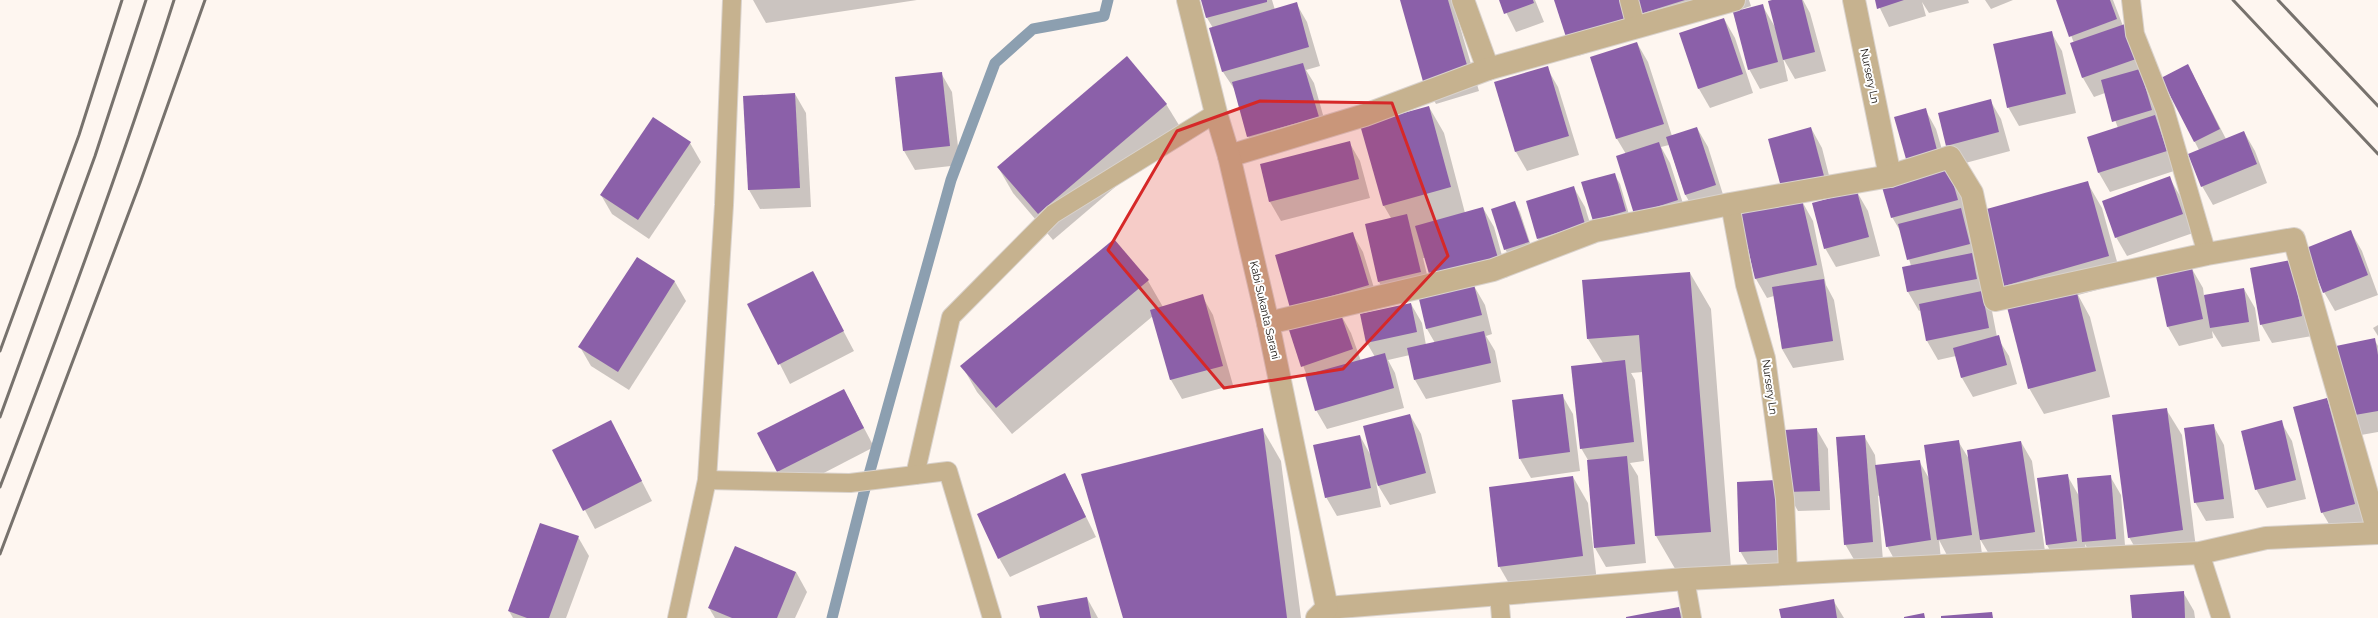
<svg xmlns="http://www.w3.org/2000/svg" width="2378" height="618" font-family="Raleway,sans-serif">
<rect width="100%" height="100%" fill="#fef6f0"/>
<!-- shadow -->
<g fill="#0003">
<polygon points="753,0 917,0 766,23"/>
<polygon points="1202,0 1272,0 1275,10 1296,3 1307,22 1320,66 1306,70 1314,83 1329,136 1259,155 1248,136 1235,90 1223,72 1211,29 1213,28 1207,18"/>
<polygon points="1401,0 1452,0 1479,91 1436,104 1425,85"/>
<polygon points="1500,0 1535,0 1544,22 1516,32"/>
<polygon points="1555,0 1629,0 1640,36 1578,56 1567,37"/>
<polygon points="1637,0 1703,0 1652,33 1641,14"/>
<polygon points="1708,0 1749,0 1751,6 1742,9 1742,10 1762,5 1775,27 1776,0 1803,0 1810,13 1826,71 1795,79 1783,58 1788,81 1760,89 1749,69 1733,11"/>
<polygon points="1876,0 1968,0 1969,3 1929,13 1922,2 1926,16 1889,27"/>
<polygon points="1985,0 2013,0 1991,9"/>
<polygon points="2057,0 2113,0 2123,26 2135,45 2177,170 2110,192 2099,173 2088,138 2118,128 2105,93 2094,97 2083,78 2072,44 2074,43"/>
<polygon points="1724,19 1735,38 1753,93 1710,108 1699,89 1681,33"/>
<polygon points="2051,32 2062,51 2076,113 2019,126 2008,107"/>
<polygon points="1637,43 1648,62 1672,136 1697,128 1708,147 1726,204 1696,214 1685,194 1669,145 1661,147 1670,163 1688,219 1646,233 1635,214 1626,154 1617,139 1591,58"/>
<polygon points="2188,65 2226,139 2244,132 2255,151 2267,183 2213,205 2202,186 2199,150 2162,78"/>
<polygon points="1547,68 1558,87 1579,155 1527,171 1516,152 1495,83"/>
<polygon points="941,73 952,92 960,165 915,170 904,151 896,78"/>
<polygon points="795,94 806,113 811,207 760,209 749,190"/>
<polygon points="1990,100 2001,119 2010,151 1958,165 1947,145"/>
<polygon points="1166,104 1182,130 1053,240 1013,193 998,167"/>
<polygon points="1429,107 1444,133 1465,213 1483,208 1494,227 1508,277 1474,286 1485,305 1492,334 1486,336 1495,351 1501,382 1426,399 1415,380 1410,355 1388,360 1395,373 1404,408 1327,429 1316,410 1307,376 1290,331 1302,327 1352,233 1363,252 1379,304 1341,315 1351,333 1361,361 1375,357 1367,343 1411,304 1422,323 1426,345 1435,343 1427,329 1420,300 1441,295 1425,258 1423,258 1431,291 1390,301 1379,282 1391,218 1384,206 1361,126"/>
<polygon points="1925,109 1936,129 1948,170 1960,189 1985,298 1992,311 1997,337 2009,356 2017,384 1973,397 1962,378 1956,356 1938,360 1927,341 1921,310 1919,311 1908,292 1911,266 1902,234 1892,217 1918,178 1906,159"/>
<polygon points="1811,128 1822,148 1834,195 1803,203 1813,221 1826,285 1834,300 1844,360 1793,368 1782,349 1774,296 1767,298 1756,279 1742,215 1792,204"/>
<polygon points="1349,142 1360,161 1370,198 1281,221 1270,202 1261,165"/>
<polygon points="690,143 701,162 649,239 612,214 601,195"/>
<polygon points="1614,174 1620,184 1631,221 1594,220"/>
<polygon points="2169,177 2180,196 2193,233 2127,256 2116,237"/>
<polygon points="2087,182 2102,208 2123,283 2078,295 2090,317 2110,397 2044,414 2029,388 2017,306 2005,285"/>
<polygon points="1574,188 1585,207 1596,243 1549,258 1538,239"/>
<polygon points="1857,192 1868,211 1880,256 1836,267 1825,248"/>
<polygon points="1515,202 1520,212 1533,252 1511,259 1505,249"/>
<polygon points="2351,232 2362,251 2378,295 2335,311 2324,292"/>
<polygon points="1114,240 1148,281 1163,307 1202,296 1213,315 1233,385 1182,399 1171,380 1153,316 1012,434 977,392 962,366"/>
<polygon points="637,258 675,282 686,301 629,390 591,366 580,347"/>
<polygon points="2291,261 2312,336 2272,343 2261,324"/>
<polygon points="2192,269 2203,288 2204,296 2244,289 2255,308 2260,341 2222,347 2212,331 2213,338 2179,346 2168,327"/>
<polygon points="812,272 854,351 790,384 749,304"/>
<polygon points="1690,273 1711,309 1731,568 1677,572 1656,536 1643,372 1631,373 1635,380 1644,461 1630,463 1638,476 1646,563 1606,567 1595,548 1588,460 1581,448 1603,363 1588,339"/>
<polygon points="2378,325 2378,336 2373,328"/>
<polygon points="2374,339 2378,346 2378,432 2361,435 2350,416"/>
<polygon points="844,390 874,447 789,491 758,434"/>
<polygon points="1562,395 1573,414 1580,471 1531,478 1520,459"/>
<polygon points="2327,399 2338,418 2366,523 2333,531 2322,512"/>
<polygon points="2166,409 2182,435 2197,556 2144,563 2129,537"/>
<polygon points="1410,415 1421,434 1436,493 1390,505 1376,482 1381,507 1337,516 1326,497 1360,436 1370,454"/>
<polygon points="2281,422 2292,441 2306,499 2267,508 2256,489"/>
<polygon points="2213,425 2224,445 2234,518 2206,521 2195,502"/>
<polygon points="1263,430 1281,461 1301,618 1124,618"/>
<polygon points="1817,430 1828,449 1830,510 1798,511 1787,492"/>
<polygon points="1864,436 1875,455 1876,466 1919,461 1930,480 1958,441 1969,459 2021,442 2032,461 2045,551 1992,559 1980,539 1982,554 1949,559 1939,540 1941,559 1898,566 1887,546 1880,495 1878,496 1883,561 1856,563 1845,544"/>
<polygon points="621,441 652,501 595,529 553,450"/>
<polygon points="1065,474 1096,537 1010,577 999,558"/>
<polygon points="2067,475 2079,496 2110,476 2121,495 2126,558 2094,560 2085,544 2087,560 2058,564 2047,545"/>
<polygon points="1573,477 1588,503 1597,582 1514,592 1499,566"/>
<polygon points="1776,481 1789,569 1751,570 1740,551"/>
<polygon points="578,537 589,556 566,618 513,618 509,611"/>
<polygon points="796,572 807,592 795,618 715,618 709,608"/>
<polygon points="2183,592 2194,611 2195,618 2133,618"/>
<polygon points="1087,598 1098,618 1041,618"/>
<polygon points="1833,600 1844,618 1782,618"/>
<polygon points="1678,608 1684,618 1628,618"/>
</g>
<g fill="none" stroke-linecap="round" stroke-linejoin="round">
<!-- stream -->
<polyline stroke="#8c9fb0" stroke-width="11" points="832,618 863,496 951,180 995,63 1033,29 1104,16 1108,0"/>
</g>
<!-- building -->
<g fill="#8b60a9">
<polygon points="1201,0 1267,0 1267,2 1206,18"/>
<polygon points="1400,0 1448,0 1469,72 1424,85"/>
<polygon points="1499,0 1533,0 1534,3 1504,14"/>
<polygon points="1554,0 1625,0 1630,17 1566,37"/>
<polygon points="1636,0 1685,0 1640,14"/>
<polygon points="1772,0 1802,0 1815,52 1783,60 1768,1"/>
<polygon points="1875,0 1904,0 1877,9"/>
<polygon points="2056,0 2110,0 2117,19 2069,37"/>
<polygon points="1297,2 1309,47 1222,72 1209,28"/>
<polygon points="1763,4 1778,62 1748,70 1733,12"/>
<polygon points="1724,18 1743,74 1698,89 1679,33"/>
<polygon points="2125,24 2136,59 2082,78 2070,43"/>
<polygon points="2052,31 2066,94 2007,108 1993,44"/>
<polygon points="1637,42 1664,124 1616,139 1590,57"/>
<polygon points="1127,56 1167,104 1038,214 997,167"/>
<polygon points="1303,63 1319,117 1247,137 1232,82"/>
<polygon points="2188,64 2220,129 2194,142 2161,78"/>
<polygon points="1548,66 1569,136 1515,152 1494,82"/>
<polygon points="2140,69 2152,110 2112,122 2101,80"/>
<polygon points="942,72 950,146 903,151 895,77"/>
<polygon points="795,93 800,188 748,190 743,96"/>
<polygon points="1991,99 1999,132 1946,146 1938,113"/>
<polygon points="1429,106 1451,187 1383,206 1360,125"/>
<polygon points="1926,108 1937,150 1906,159 1894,117"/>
<polygon points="2155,115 2167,151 2098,173 2087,137"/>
<polygon points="653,117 691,142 638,220 600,195"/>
<polygon points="1697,127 1716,185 1685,195 1666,137"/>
<polygon points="1811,127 1824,176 1781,187 1768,139"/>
<polygon points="2244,131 2257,164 2201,187 2188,154"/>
<polygon points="1350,141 1359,179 1269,202 1260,164"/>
<polygon points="1659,142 1678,200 1634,214 1616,156"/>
<polygon points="1949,169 1958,200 1891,218 1882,187"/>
<polygon points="1615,173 1626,211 1593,221 1581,182"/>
<polygon points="2170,176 2183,214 2115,238 2102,201"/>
<polygon points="2088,181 2109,256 2004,286 1983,210"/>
<polygon points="1574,186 1585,224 1537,239 1526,201"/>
<polygon points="1857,191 1869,237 1824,249 1812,203"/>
<polygon points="1802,200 1817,265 1755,279 1740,214"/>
<polygon points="1515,201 1529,242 1504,250 1491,209"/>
<polygon points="1483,207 1498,258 1430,277 1415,226"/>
<polygon points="1961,208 1970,244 1907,260 1898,224"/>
<polygon points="1407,214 1421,272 1378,282 1365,224"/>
<polygon points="2351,230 2368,275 2323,293 2306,248"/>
<polygon points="1353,232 1369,285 1290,308 1275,255"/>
<polygon points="1114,239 1149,280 996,408 960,366"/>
<polygon points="1972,253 1977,279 1907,292 1902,267"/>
<polygon points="637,257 675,281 618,372 578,347"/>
<polygon points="2291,260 2302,316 2260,325 2250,268"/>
<polygon points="2192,268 2203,319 2167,327 2156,276"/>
<polygon points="813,271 844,331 778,365 747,304"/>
<polygon points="1690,272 1711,532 1655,536 1639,335 1587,339 1582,280"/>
<polygon points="1824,279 1833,341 1782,349 1772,287"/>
<polygon points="1474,285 1482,315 1426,329 1419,299"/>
<polygon points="2244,288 2249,322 2210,328 2204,295"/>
<polygon points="2076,289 2096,371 2028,389 2007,307"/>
<polygon points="1982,291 1989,328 1926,341 1919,304"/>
<polygon points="1203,294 1223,366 1170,380 1150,310"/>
<polygon points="1411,303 1417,332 1366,343 1360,314"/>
<polygon points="1340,312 1353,349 1301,367 1289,330"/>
<polygon points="1484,331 1491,363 1414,380 1407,348"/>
<polygon points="1999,335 2007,365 1961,378 1953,348"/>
<polygon points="2375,338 2378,355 2378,411 2349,416 2336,346"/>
<polygon points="1385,353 1394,388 1315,411 1305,375"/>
<polygon points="1625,360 1634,442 1580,449 1571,366"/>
<polygon points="844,389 864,428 777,472 757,433"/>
<polygon points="1563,394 1570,452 1519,459 1512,400"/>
<polygon points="2327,398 2355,504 2321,513 2293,407"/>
<polygon points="2167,408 2183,530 2128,538 2112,415"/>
<polygon points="1410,414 1426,473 1378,486 1363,426"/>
<polygon points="611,420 642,481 583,511 552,450"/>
<polygon points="2282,420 2296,480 2255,490 2241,431"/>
<polygon points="2214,424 2224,499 2194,503 2184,428"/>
<polygon points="1263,428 1287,618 1123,618 1081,474"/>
<polygon points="1817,428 1820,491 1786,492 1784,430"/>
<polygon points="1360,435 1371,488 1325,498 1313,445"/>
<polygon points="1865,435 1873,542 1844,545 1836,437"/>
<polygon points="1959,440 1972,535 1937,540 1924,445"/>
<polygon points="2021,441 2035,532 1980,540 1967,450"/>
<polygon points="1627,456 1635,544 1594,548 1587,460"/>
<polygon points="1920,460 1931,540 1886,547 1875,465"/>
<polygon points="1065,473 1086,517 998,559 977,514"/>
<polygon points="2068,474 2077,541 2046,545 2037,478"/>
<polygon points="2111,475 2116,539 2082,542 2077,478"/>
<polygon points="1573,476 1583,556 1498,567 1489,487"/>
<polygon points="1776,480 1778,550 1739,552 1737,482"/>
<polygon points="540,523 579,536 549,618 527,618 508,611"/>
<polygon points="735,546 796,572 777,618 732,618 708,608"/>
<polygon points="2184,591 2185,618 2132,618 2130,595"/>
<polygon points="1087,597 1091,618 1040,618 1037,606"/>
<polygon points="1834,599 1837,618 1781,618 1779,609"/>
<polygon points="1679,607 1681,618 1626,618 1626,617"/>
<polygon points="1992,612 1993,618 1941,618 1941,616"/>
<polygon points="1924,613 1925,618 1904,618 1904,617"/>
</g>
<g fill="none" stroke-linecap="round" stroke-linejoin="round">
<!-- service casing -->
<g stroke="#d9d2cc" stroke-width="20">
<g id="service">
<polyline points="1629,0 1636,27"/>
<polyline points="2131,0 2135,34 2165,110 2207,254"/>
<polyline points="1730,204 1745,285 1766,358 1785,499 1788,573"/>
<polyline points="915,475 951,317 1053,214 1216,113"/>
<polyline points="707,480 850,483 948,471 992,618"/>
<polyline points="2200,553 2221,618"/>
<polyline points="1685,579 1692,618"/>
<polyline points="1499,594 1501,618"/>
<polyline points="677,618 707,480 724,205 732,0"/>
</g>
</g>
<!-- minor casing -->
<g stroke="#d9d2cc" stroke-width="24">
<g id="minor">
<polyline points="1463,0 1488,69"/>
<polyline points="1854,0 1890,176"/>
<polyline points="1229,156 1365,115 1488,69 1734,0"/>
<polyline points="1268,323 1493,270 1595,231 1730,204 1890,176 1950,157 1972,193 1995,300 2207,254 2294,239 2378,532"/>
<polyline points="1327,608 1685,579 2200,553 2266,538 2378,533"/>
</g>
</g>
<!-- tertiary casing -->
<g stroke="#d9d2cc" stroke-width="24">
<polyline id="tertiary" points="1188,0 1216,113 1229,156 1268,323 1327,608 1317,618"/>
</g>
<!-- service -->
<use href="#service" stroke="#c6b28f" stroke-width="18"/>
<!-- minor -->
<use href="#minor" stroke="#c6b28f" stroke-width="22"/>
<!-- tertiary -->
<use href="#tertiary" stroke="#c6b28f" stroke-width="22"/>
<!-- rail -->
<g stroke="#77726d" stroke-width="3">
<polyline points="2233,0 2378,154"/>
<polyline points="2278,0 2378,106"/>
<polyline points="0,351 79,135 122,0"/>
<polyline points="0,417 95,156 146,0"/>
<path d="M 0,487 C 62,326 122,164 174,0"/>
<polyline points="0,554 140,183 205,0"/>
</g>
</g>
<!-- marked area -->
<path fill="#d62828" fill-opacity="0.2" stroke="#d62828" stroke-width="3" stroke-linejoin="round" d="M 1260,101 L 1392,103 L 1448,256 L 1343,369 L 1224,388 L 1108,250 L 1177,131 Z"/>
<g text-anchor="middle" stroke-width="4" stroke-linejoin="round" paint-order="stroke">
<!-- street labels -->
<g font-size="11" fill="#16120e" stroke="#fff">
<text transform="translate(1870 76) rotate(78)" y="4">Nursery Ln</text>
<text transform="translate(1265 310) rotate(77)" y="4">Kabi Sukanta Sarani</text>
<text transform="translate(1770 387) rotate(82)" y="4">Nursery Ln</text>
</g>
</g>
</svg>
